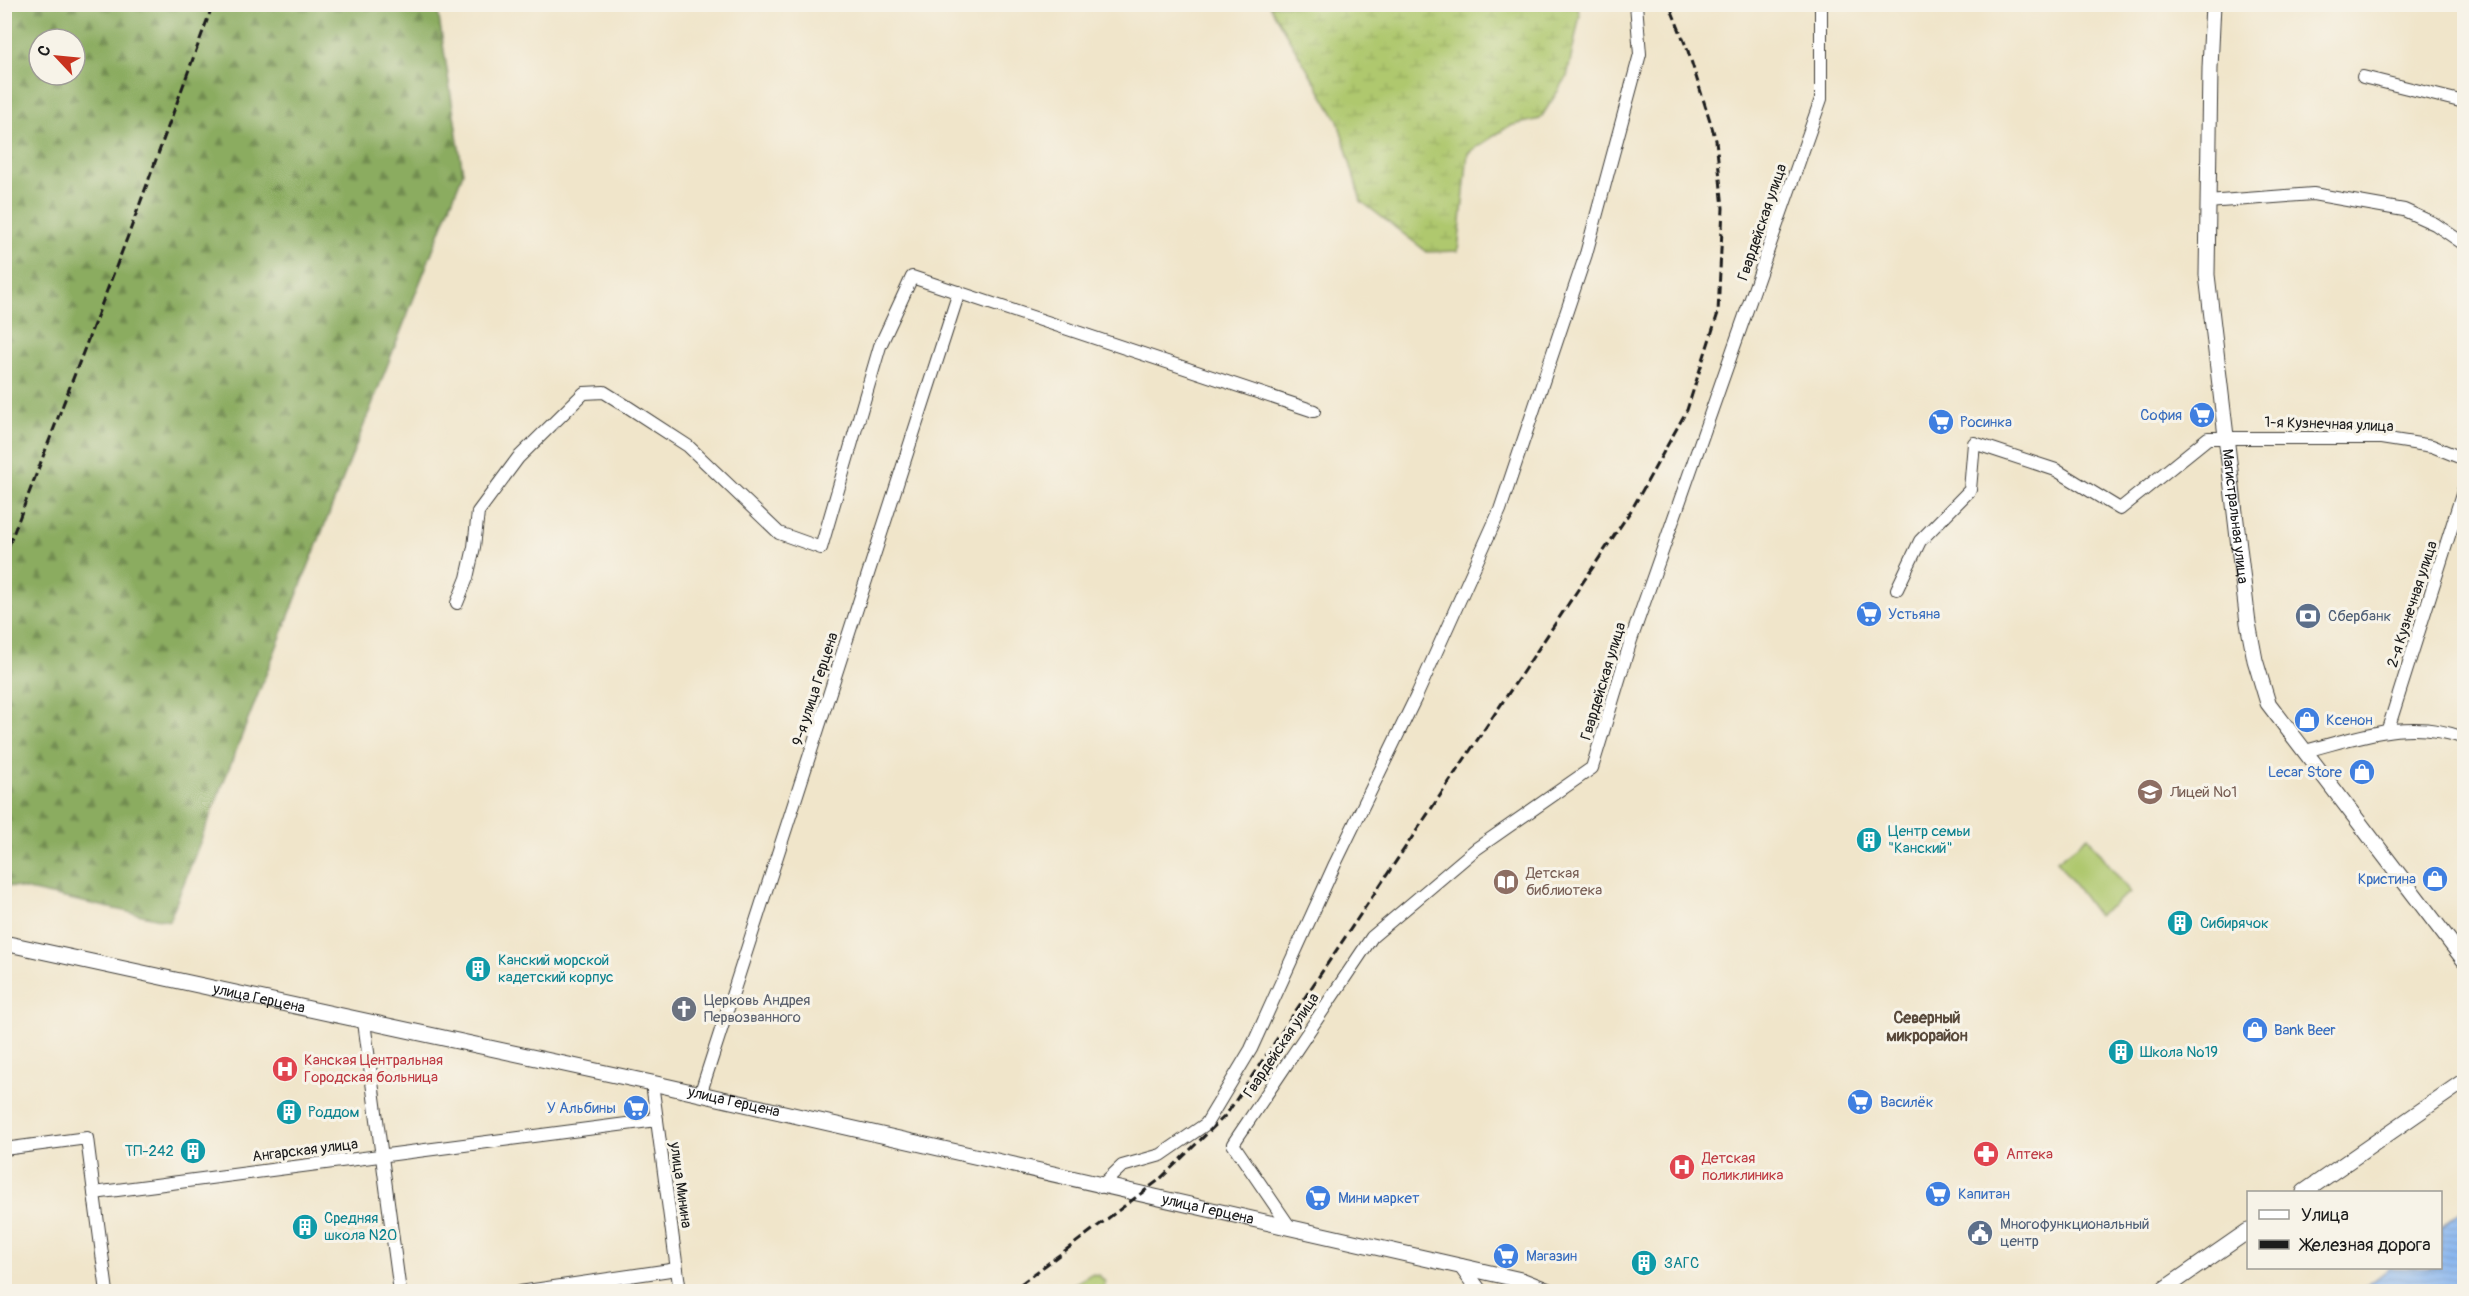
<svg xmlns="http://www.w3.org/2000/svg" width="2469" height="1296" font-family="Pangolin,sans-serif">
<defs>
<pattern id="forest-firs" width="22" height="20" patternUnits="userSpaceOnUse" patternTransform="scale(1.5)"><rect width="22" height="20" fill="#8bac61"/><path d="M5 1l3.5 6h-7zM16 11l3.5 6h-7z" fill="#718b4f"/></pattern>
<pattern id="wetland-marsh" width="20" height="14" patternUnits="userSpaceOnUse" patternTransform="scale(1.5)"><rect width="20" height="14" fill="#afc86e"/><path d="M1 5h8M5 5V1M11 12h8M15 12V8" fill="none" stroke="#96ab5f"/></pattern>
<pattern id="water-rules" width="6" height="5" patternUnits="userSpaceOnUse" patternTransform="scale(1.5)"><rect width="6" height="5" fill="#84b3ef"/><path d="M0 2.5h6" fill="none" stroke="#7199cc"/></pattern>
</defs>
<rect width="100%" height="100%" fill="#f7f3e8"/>
<filter id="ink" filterUnits="userSpaceOnUse"><feTurbulence type="fractalNoise" baseFrequency=".0167" numOctaves="2"/><feDisplacementMap in="SourceGraphic" scale="12" xChannelSelector="R" yChannelSelector="G"/><feConvolveMatrix kernelMatrix="1 2 1 2 8 2 1 2 1" color-interpolation-filters="sRGB"/></filter>
<filter id="wash" filterUnits="userSpaceOnUse"><feTurbulence type="fractalNoise" baseFrequency=".008" numOctaves="4" result="noise"/><feDisplacementMap in="SourceGraphic" scale="24" xChannelSelector="R" yChannelSelector="G"/><feGaussianBlur stdDeviation="1.35" result="paint"/><feColorMatrix in="noise" values="0 0 0 0 0 0 0 0 0 0 0 0 0 0 0 0 0 1.4 0 .05"/><feComposite in="paint" operator="in"/></filter>
<g filter="url(#wash)">
<rect width="100%" height="100%" fill="#f0e5ca"/>
<!-- forest -->
<path fill="url(#forest-firs)" stroke="#54643e" stroke-width="1.5" fill-rule="evenodd" d="M 5,4 L 437,5 L 463,173 L 169,921 L 5,885 ZM 39,39 L 75,39 L 75,75 L 39,75 Z"/>
<!-- wetland -->
<polygon fill="url(#wetland-marsh)" stroke="#667245" stroke-width="1.5" points="1577,5 1580,15 1567,77 1540,119 1509,126 1468,153 1458,251 1427,252 1361,201 1338,121 1269,5"/>
<!-- pitch -->
<g fill="#afc86e" stroke="#667245" stroke-width="1.5">
<polygon points="2088,837 2130,892 2098,916 2057,861"/>
<polygon points="1091,1274 1099,1275 1105,1282 1104,1291 1062,1291"/>
</g>
<!-- water -->
<polygon fill="url(#water-rules)" stroke="#506886" stroke-width="1.5" points="2464,1208 2464,1291 2360,1291 2390,1268 2440,1268 2441,1227"/>
</g>
<g filter="url(#ink)">
<g fill="none" stroke-linecap="round" stroke-linejoin="round">
<!-- minor casing -->
<g stroke="#3c3a36" stroke-width="14">
<g id="minor">
<polyline points="2363,77 2464,102"/>
<polyline points="2207,202 2313,194 2404,210 2435,224 2464,244"/>
<polyline points="1897,589 1920,541 1970,490 1974,443 2056,470 2120,509 2208,438 2381,438 2432,446 2464,459"/>
<polyline points="457,603 467,578 474,547 478,512 518,458 584,393 604,392 628,407 688,446 779,533 821,548 880,346 912,277 1314,411"/>
<polyline points="2388,729 2464,488"/>
<path d="M 2305,751 C 2360,737 2409,717 2464,738"/>
<polyline points="364,1022 400,1292"/>
<polyline points="652,1083 680,1292"/>
<polyline points="700,1095 959,292"/>
<polyline points="4,1149 87,1138 94,1193 657,1120"/>
<polyline points="1100,1187 1122,1166 1161,1155 1206,1124 1251,1049 1335,864 1416,697 1500,510 1586,254 1640,54 1636,4"/>
<polyline points="94,1193 107,1292"/>
<polyline points="1291,1229 1233,1144 1372,937 1476,849 1592,768 1631,640 1821,99 1821,4"/>
<polyline points="520,1292 677,1269"/>
</g>
</g>
<!-- major casing -->
<g stroke="#3c3a36" stroke-width="17">
<g id="major">
<path id="s1" d="M 2213,4 L 2210,68 L 2207,275 L 2248,623 L 2255,660 L 2268,703 L 2464,960"/>
<path id="s2" d="M 4,943 L 652,1083 L 1521,1280 L 1551,1292"/>
<polyline points="2304,1192 2464,1081"/>
<polyline points="1462,1267 1480,1292"/>
<polyline points="2160,1292 2248,1231"/>
</g>
</g>
<!-- minor -->
<use href="#minor" stroke="#fff" stroke-width="12"/>
<!-- major -->
<use href="#major" stroke="#fff" stroke-width="15"/>
<!-- rail -->
<g stroke="#1c1c1c" stroke-width="3" stroke-dasharray="9 4.5" stroke-linecap="butt">
<polyline points="4,558 131,228 213,4"/>
<polyline points="1010,1292 1159,1180 1226,1115 1632,509 1687,410 1718,313 1723,208 1716,140 1688,51 1669,4"/>
</g>
</g>
</g>
<!-- icons -->
<defs>
<g id="supermarket-disc" transform="scale(1.35)"><circle r="9.5" fill="#3f7fe0" stroke="#f7f3e8"/><path d="M-6-5.5h2.5l.6 2H6L4.5 2H-2.5L-4.4-4H-6ZM-1.5 3.2a1.3 1.3 0 1 0 .1 0ZM3 3.2a1.3 1.3 0 1 0 .1 0Z" fill="#fff"/></g>
<g id="bank-disc" transform="scale(1.35)"><circle r="9.5" fill="#5c6f8a" stroke="#f7f3e8"/><path d="M-6-4H6V4H-6ZM0-2.3a2.3 2.3 0 1 0 0 4.6a2.3 2.3 0 1 0 0-4.6Z" fill="#fff"/></g>
<g id="shop-disc" transform="scale(1.35)"><circle r="9.5" fill="#3f7fe0" stroke="#f7f3e8"/><path d="M-5-2.5h2.3a2.7 3.5 0 0 1 5.4 0H5L5.5 6h-11ZM-1.5-2.5h3a1.5 2.3 0 0 0-3 0Z" fill="#fff"/></g>
<g id="school-disc" transform="scale(1.35)"><circle r="9.5" fill="#8d6e63" stroke="#f7f3e8"/><path d="M0-5L7-2L0 1L-7-2ZM-4 1L0 2.5L4 1V4Q0 6-4 4Z" fill="#fff"/></g>
<g id="building-disc" transform="scale(1.35)"><circle r="9.5" fill="#0f9aa8" stroke="#f7f3e8"/><path d="M-4-6H4V6H1V3H-1V6H-4ZM-2.5-4.3h1.7v1.8h-1.7ZM.8-4.3h1.7v1.8H.8ZM-2.5-1h1.7V.8h-1.7ZM.8-1h1.7V.8H.8Z" fill="#fff"/></g>
<g id="library-disc" transform="scale(1.35)"><circle r="9.5" fill="#8d6e63" stroke="#f7f3e8"/><path d="M-6-4Q-3-5.5-.7-3.5V5Q-3 3-6 4ZM6-4Q3-5.5 .7-3.5V5Q3 3 6 4Z" fill="#fff"/></g>
<g id="church-disc" transform="scale(1.35)"><circle r="9.5" fill="#6b7280" stroke="#f7f3e8"/><path d="M-1.2-6h2.4v3.5h3.3v2.4h-3.3V6h-2.4V-.1h-3.3v-2.4h3.3Z" fill="#fff"/></g>
<g id="hospital-disc" transform="scale(1.35)"><circle r="9.5" fill="#e0444e" stroke="#f7f3e8"/><path d="M-5-5h3v3.5h4V-5h3V5h-3V1.5h-4V5h-3Z" fill="#fff"/></g>
<g id="pharmacy-disc" transform="scale(1.35)"><circle r="9.5" fill="#e0444e" stroke="#f7f3e8"/><path d="M-2-6h4v4h4v4h-4v4h-4v-4h-4v-4h4Z" fill="#fff"/></g>
<g id="civic-disc" transform="scale(1.35)"><circle r="9.5" fill="#5c6f8a" stroke="#f7f3e8"/><path d="M-.6-6.5H3V-4.5H.6V-3L4-1V1h2V6H-6V1h2V-1L-.6-3ZM-1.2 2.5V6h2.4V2.5Z" fill="#fff"/></g>
</defs>
<g fill-rule="evenodd">
<use href="#supermarket-disc" x="2202" y="415"/>
<use href="#supermarket-disc" x="1941" y="422"/>
<use href="#supermarket-disc" x="1869" y="614"/>
<use href="#bank-disc" x="2308" y="616"/>
<use href="#shop-disc" x="2307" y="720"/>
<use href="#shop-disc" x="2362" y="772"/>
<use href="#school-disc" x="2150" y="792"/>
<use href="#building-disc" x="1869" y="840"/>
<use href="#shop-disc" x="2435" y="879"/>
<use href="#library-disc" x="1506" y="882"/>
<use href="#building-disc" x="2180" y="923"/>
<use href="#building-disc" x="478" y="969"/>
<use href="#church-disc" x="684" y="1009"/>
<use href="#shop-disc" x="2255" y="1030"/>
<use href="#building-disc" x="2121" y="1052"/>
<use href="#hospital-disc" x="285" y="1069"/>
<use href="#supermarket-disc" x="1860" y="1102"/>
<use href="#supermarket-disc" x="636" y="1108"/>
<use href="#building-disc" x="289" y="1112"/>
<use href="#building-disc" x="193" y="1151"/>
<use href="#pharmacy-disc" x="1986" y="1154"/>
<use href="#hospital-disc" x="1682" y="1167"/>
<use href="#supermarket-disc" x="1938" y="1194"/>
<use href="#supermarket-disc" x="1318" y="1198"/>
<use href="#building-disc" x="305" y="1227"/>
<use href="#civic-disc" x="1980" y="1233"/>
<use href="#supermarket-disc" x="1506" y="1256"/>
<use href="#building-disc" x="1644" y="1263"/>
</g>
<g text-anchor="middle" stroke-width="6" stroke-linejoin="round" paint-order="stroke">
<!-- street labels -->
<g font-size="15" fill="#1c1c1c" stroke="#f7f3e8">
<text transform="translate(1762 222) rotate(-71)" y="5">Гвардейская улица</text>
<text transform="translate(2329 424) rotate(2)" y="5">1-я Кузнечная улица</text>
<text dy="5" stroke="none"><textPath href="#s1" startOffset="514">Магистральная улица</textPath></text>
<text transform="translate(2412 604) rotate(-72)" y="5">2-я Кузнечная улица</text>
<text transform="translate(1603 681) rotate(-73)" y="5">Гвардейская улица</text>
<text transform="translate(815 689) rotate(-72)" y="5">9-я улица Герцена</text>
<text dy="5" stroke="none"><textPath href="#s2" startOffset="261">улица Герцена</textPath></text>
<text transform="translate(1281 1045) rotate(-56)" y="5">Гвардейская улица</text>
<text dy="5" stroke="none"><textPath href="#s2" startOffset="747">улица Герцена</textPath></text>
<text transform="translate(305 1150) rotate(-7)" y="5">Ангарская улица</text>
<text transform="translate(681 1185) rotate(82)" y="5">улица Минина</text>
<text dy="5" stroke="none"><textPath href="#s2" startOffset="1233">улица Герцена</textPath></text>
</g>
<!-- shop labels -->
<g font-size="15" fill="#366cbe" stroke="#f7f3e8" text-anchor="start">
<text x="2182" y="420" text-anchor="end">София</text>
<text x="1960" y="427">Росинка</text>
<text x="1888" y="619">Устьяна</text>
<text x="2326" y="725">Ксенон</text>
<text x="2342" y="777" text-anchor="end">Lecar Store</text>
<text x="2416" y="884" text-anchor="end">Кристина</text>
<text x="2274" y="1035">Bank Beer</text>
<text x="1880" y="1107">Василёк</text>
<text x="616" y="1113" text-anchor="end">У Альбины</text>
<text x="1958" y="1199">Капитан</text>
<text x="1338" y="1203">Мини маркет</text>
<text x="1526" y="1261">Магазин</text>
</g>
<!-- service labels -->
<g font-size="15" fill="#4e5e75" stroke="#f7f3e8" text-anchor="start">
<text x="2328" y="621">Сбербанк</text>
<text x="2000" y="1229">Многофункциональный<tspan x="2000" dy="17">центр</tspan></text>
</g>
<!-- education labels -->
<g font-size="15" fill="#785e54" stroke="#f7f3e8" text-anchor="start">
<text x="2170" y="797">Лицей №1</text>
<text x="1526" y="878">Детская<tspan x="1526" dy="17">библиотека</tspan></text>
</g>
<!-- culture labels -->
<g font-size="15" fill="#0d838f" stroke="#f7f3e8" text-anchor="start">
<text x="1888" y="836">Центр семьи<tspan x="1888" dy="17">"Канский"</tspan></text>
<text x="2200" y="928">Сибирячок</text>
<text x="498" y="965">Канский морской<tspan x="498" dy="17">кадетский корпус</tspan></text>
<text x="2140" y="1057">Школа №19</text>
<text x="308" y="1117">Роддом</text>
<text x="174" y="1156" text-anchor="end">ТП-242</text>
<text x="324" y="1223">Средняя<tspan x="324" dy="17">школа N20</tspan></text>
<text x="1664" y="1268">ЗАГС</text>
</g>
<!-- worship labels -->
<g font-size="15" fill="#5b616d" stroke="#f7f3e8" text-anchor="start">
<text x="704" y="1005">Церковь Андрея<tspan x="704" dy="17">Первозванного</tspan></text>
</g>
<!-- health labels -->
<g font-size="15" fill="#be3a42" stroke="#f7f3e8" text-anchor="start">
<text x="304" y="1065">Канская Центральная<tspan x="304" dy="17">Городская больница</tspan></text>
<text x="2006" y="1159">Аптека</text>
<text x="1702" y="1163">Детская<tspan x="1702" dy="17">поликлиника</tspan></text>
</g>
<!-- neighbourhood labels -->
<g font-size="16" font-weight="bold" fill="#58493b" stroke="#f7f3e8">
<text x="1927" y="1023">Северный<tspan x="1927" dy="18">микрорайон</tspan></text>
</g>
</g>
<!-- margin -->
<rect width="2469" height="1296" fill="none" stroke="#f7f3e8" stroke-width="24"/>
<!-- legend -->
<rect x="2247" y="1191" width="195" height="78" fill="#f7f3e8" stroke="#9f9d96" stroke-width="1.5"/>
<rect x="2259" y="1210" width="30" height="9" fill="#ffffff" stroke="#9f9d96" stroke-width="1.5"/>
<text x="2301" y="1221" font-size="18" fill="#1c1c1c">Улица</text>
<rect x="2259" y="1240" width="30" height="9" fill="#1c1c1c" stroke="#9f9d96" stroke-width="1.5"/>
<text x="2301" y="1251" font-size="18" fill="#1c1c1c">Железная дорога</text>
<!-- north arrow -->
<g transform="translate(57 57) rotate(296)"><circle r="28" fill="#f7f3e8" stroke="#9f9d96" stroke-width="1.5"/>
<path d="M0-4.5L10 22L0 15L-10 22Z" fill="#c8321e"/>
<text y="-9" font-size="16" font-weight="bold" text-anchor="middle" fill="#1c1c1c">С</text>
</g>
</svg>
